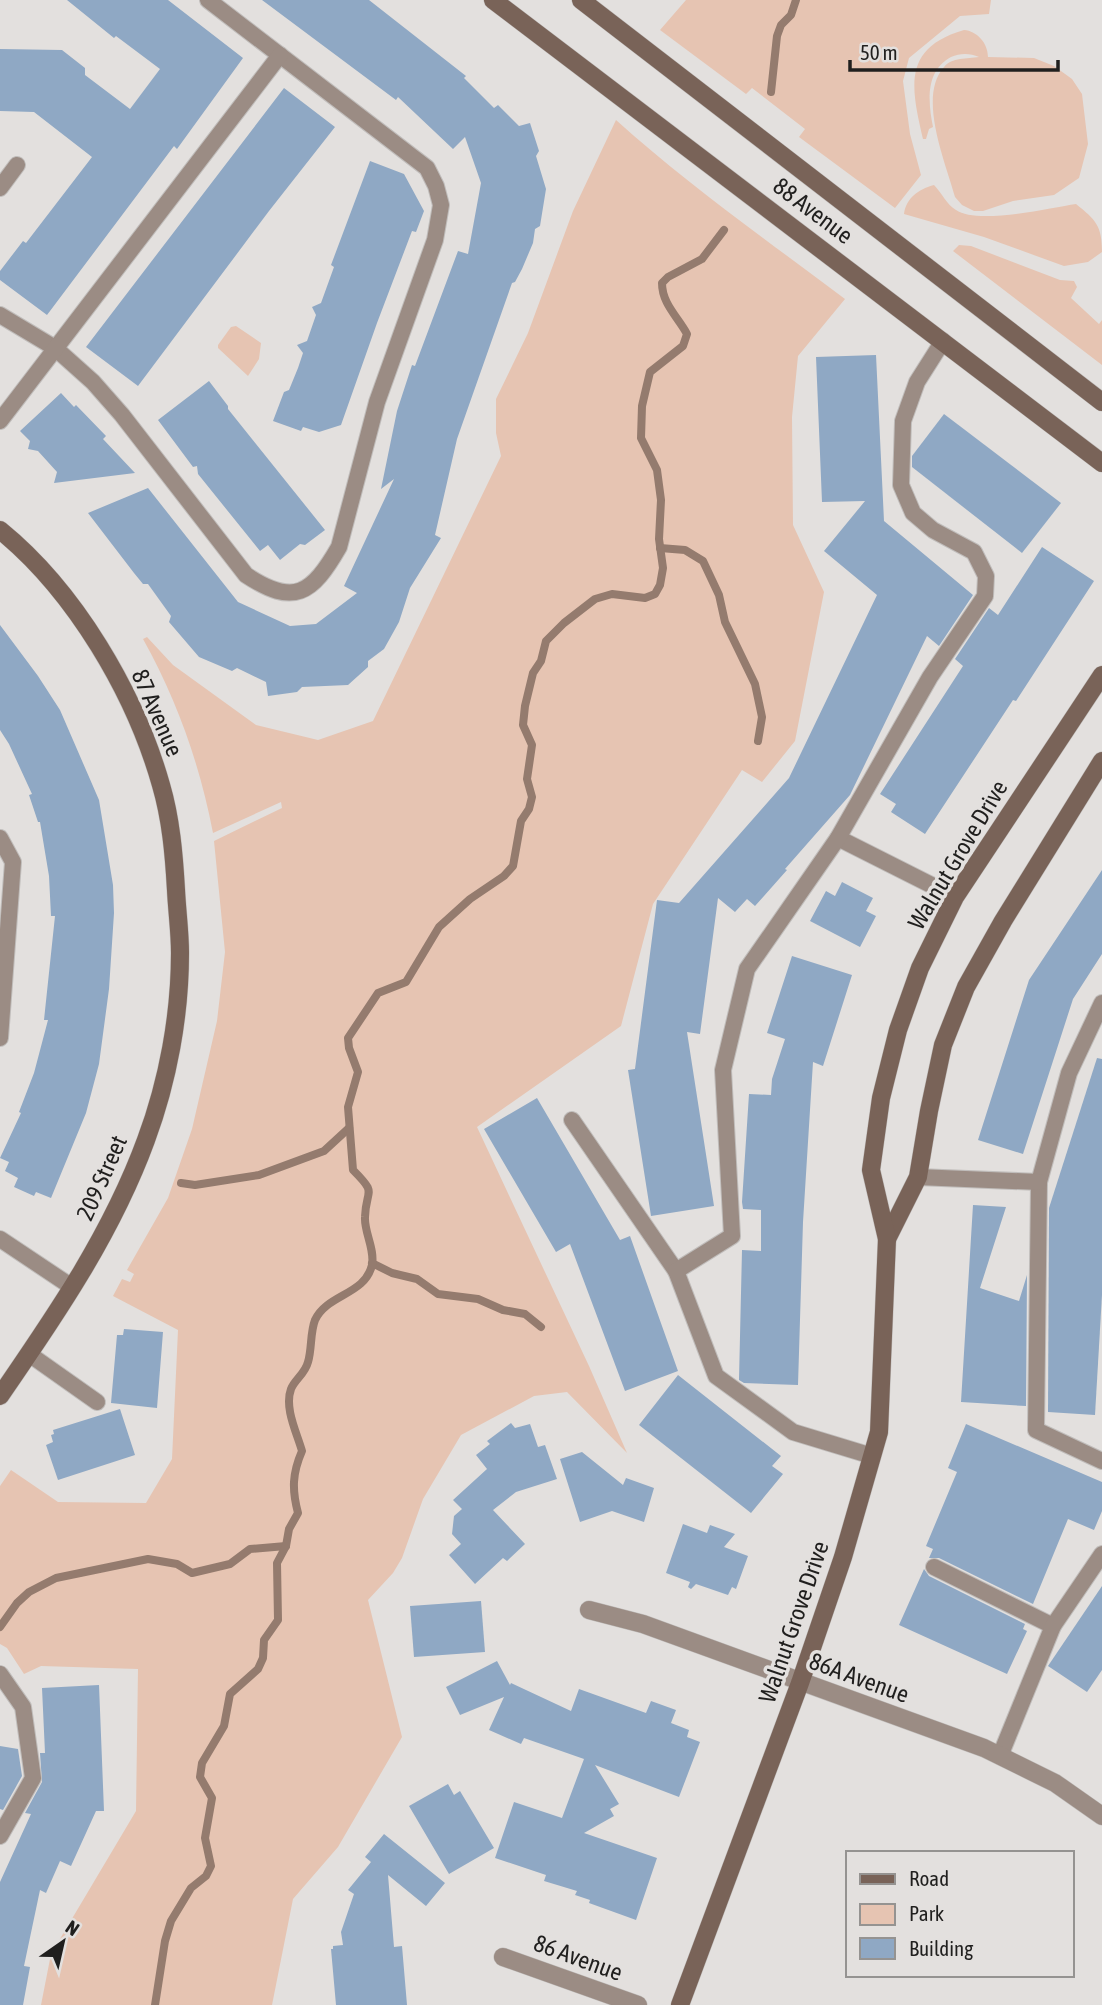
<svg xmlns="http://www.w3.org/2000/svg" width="1102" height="2005" font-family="'Asap Condensed',sans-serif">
<rect width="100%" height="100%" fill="#e3e0de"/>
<!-- green -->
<g fill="#e6c4b2">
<polygon points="686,0 991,0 989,14 960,16 909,58 903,81 910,134 921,175 895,208 799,137 805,129 752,88 746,94 660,30"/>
<path d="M 964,30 C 977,31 988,43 988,57 L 1034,58 L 1054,66 L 1072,79 L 1082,94 L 1088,144 L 1079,178 L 1054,195 L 1013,201 L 983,211 L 974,211 L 962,205 L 955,197 C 946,163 917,97 944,67 C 952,57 967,59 979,57 C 970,53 960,53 951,57 C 925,71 928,102 933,127 L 929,129 L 926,139 L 923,139 C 911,87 902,48 964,30 Z"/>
<path d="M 616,120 C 688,185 768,241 845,299 L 798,356 L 792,417 L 793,525 L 824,592 L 795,741 L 762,782 L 742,770 L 653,904 L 621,1026 L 477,1127 L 589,1366 L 627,1453 L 567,1392 L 534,1396 L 461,1435 L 423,1499 L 402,1558 L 393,1573 L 368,1600 L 402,1737 L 338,1847 L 293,1899 L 272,2005 L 41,2005 L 51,1954 L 136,1811 L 138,1669 L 41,1666 L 24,1674 L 7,1648 L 0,1644 L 0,1486 L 11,1470 L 58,1502 L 146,1503 L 172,1459 L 178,1330 L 113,1296 L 122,1279 L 130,1282 L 134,1274 L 127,1270 L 168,1198 L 192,1129 L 217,1021 L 225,952 L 214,841 L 282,808 L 281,802 L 213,833 C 200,765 177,700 143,639 L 147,637 L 173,665 L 256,725 L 318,740 L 373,721 L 501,456 L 496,433 L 496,399 L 528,333 L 573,211 Z"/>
<path d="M 934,185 C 942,193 946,204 956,210 C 977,225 1050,208 1076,204 C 1096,220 1102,226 1102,252 L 1088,262 L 1064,266 L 984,237 L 904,214 C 906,198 919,189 934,185 Z"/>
<polygon points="959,245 971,246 1060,280 1074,281 1077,287 1071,298 1099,324 1102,320 1102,365 953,251"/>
<polygon points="236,326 261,343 259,359 248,376 218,348 218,345 231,327"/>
</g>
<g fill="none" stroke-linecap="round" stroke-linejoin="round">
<!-- stream -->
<g stroke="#947b6e" stroke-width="8">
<polyline points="771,92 777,36 781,25 791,15 796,0"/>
<polyline points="660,548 685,550 703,561 719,595 725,622 755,684 762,717 758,741"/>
<polyline points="181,1183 195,1185 259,1175 324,1151 349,1128"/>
<polyline points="372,1263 392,1273 417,1279 438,1294 478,1299 503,1310 525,1314 541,1327"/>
<polyline points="0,1627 17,1603 29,1592 56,1578 148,1559 177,1564 192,1573 230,1564 250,1549 286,1546"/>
<path d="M 155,2005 L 165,1941 L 171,1921 L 191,1888 L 206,1876 L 211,1866 L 205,1838 L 212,1798 L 200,1777 L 202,1763 L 224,1726 L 230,1694 L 258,1669 L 263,1658 L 264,1640 L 278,1620 L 277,1563 L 286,1546 L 289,1529 L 298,1513 C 292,1490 292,1474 302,1451 C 297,1433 284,1408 291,1389 C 295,1379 305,1374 308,1362 C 312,1349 310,1333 315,1320 C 327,1294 365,1295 372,1265 C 375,1249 364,1232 365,1217 C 366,1188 378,1195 353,1170 L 348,1107 L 358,1072 L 349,1048 L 348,1038 L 378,993 L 406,982 L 439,927 L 470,899 L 504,876 L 513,866 L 521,821 L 529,809 L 532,797 L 527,779 L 532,745 L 523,725 L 525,706 L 533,673 L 541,661 L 546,641 L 564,623 L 595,599 L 612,594 L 645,598 L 655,594 L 660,585 L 663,568 L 659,539 L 661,500 L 657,470 L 641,438 L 642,406 L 650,372 L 683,346 L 687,334 C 678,317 662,304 662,283 L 668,277 L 702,259 L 724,230"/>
</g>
</g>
<!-- building -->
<g fill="#8fa8c4">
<polygon points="67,0 168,0 243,58 177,149 174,146 47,315 0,280 0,271 23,241 26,243 92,157 34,112 0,111 0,49 62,50 85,68 85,75 130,109 160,69 116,36 114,38"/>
<polygon points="262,0 369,0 466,76 464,78 494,108 498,105 519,126 530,123 539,151 536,156 546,189 540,226 535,229 533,243 522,269 515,282 512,283 457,439 435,535 441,538 410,588 399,622 384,649 368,661 368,667 348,685 302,687 297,692 268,696 266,682 237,668 232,671 199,657 169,622 171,616 148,584 143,584 134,573 88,513 148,488 238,602 290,626 316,624 357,593 344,586 394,479 381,489 397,411 412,365 415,366 458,251 468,254 481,183 465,137 453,149 398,97 396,100"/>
<polygon points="284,88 335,127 269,211 138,386 86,347"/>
<polygon points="370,161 404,174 424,211 416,232 412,231 377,323 341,425 319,432 303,427 301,431 273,421 284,392 289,390 298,368 303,353 297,345 307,341 316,315 312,307 321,303 334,267 331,265"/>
<polygon points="876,355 884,521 973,595 939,646 927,636 850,795 785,869 787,870 755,906 747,899 735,912 718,898 700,1034 687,1032 714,1206 651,1216 628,1070 635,1069 657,900 679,903 789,778 877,595 824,551 865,501 822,502 816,357"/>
<polygon points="209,381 228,406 228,409 325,530 305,545 300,544 280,560 268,545 260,551 198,474 197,466 193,467 158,420"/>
<polygon points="61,393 74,407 76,405 106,436 103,439 135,473 54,483 57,472 38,451 28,449 30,441 20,431"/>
<polygon points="944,414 1061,503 1022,553 912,467 912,456"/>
<polygon points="1042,547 1094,581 1016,701 1013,700 925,834 891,812 896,804 880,794 963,666 955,659 989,608 998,615"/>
<polygon points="0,625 38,676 60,710 99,800 113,885 114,913 109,989 99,1064 86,1113 51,1198 36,1192 34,1196 14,1187 18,1178 5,1171 9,1162 0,1158 21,1113 19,1112 34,1073 48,1020 44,1020 55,916 51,916 49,876 40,822 38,822 29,795 32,794 9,744 0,730"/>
<polygon points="1102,870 1102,954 1073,999 1023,1154 978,1140 1029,980"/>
<polygon points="842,882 873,898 866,911 876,916 860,947 810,921 826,891 835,896"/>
<polygon points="792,956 852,975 823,1066 813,1062 803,1222 798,1385 744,1383 739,1380 742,1250 761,1251 761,1210 743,1209 742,1202 749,1094 771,1095 772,1079 785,1039 767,1033"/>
<polygon points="1097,1058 1102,1059 1102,1295 1095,1415 1048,1412 1049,1208"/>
<polygon points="537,1098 620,1240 630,1236 678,1371 625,1391 570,1244 556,1252 484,1129"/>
<polygon points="973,1205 1006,1207 980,1288 1019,1301 1027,1275 1026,1406 961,1402"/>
<polygon points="124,1329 163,1332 157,1408 111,1403 117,1335 123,1335"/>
<polygon points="678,1375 781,1456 772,1466 783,1474 751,1513 639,1425"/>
<polygon points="120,1409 135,1455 58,1480 46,1445 53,1442 51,1435 54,1434 53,1430"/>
<polygon points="511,1423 515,1428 530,1424 538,1447 545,1445 557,1479 516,1492 493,1510 525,1544 507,1561 503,1558 475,1584 449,1555 461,1544 452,1534 454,1516 462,1509 453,1500 487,1469 476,1455 490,1444 487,1441"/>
<polygon points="966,1424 1102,1482 1102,1511 1094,1530 1068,1519 1033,1604 939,1558 929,1558 933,1549 926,1546 957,1472 948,1468"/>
<polygon points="582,1452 623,1485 626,1478 654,1488 644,1522 612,1511 580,1522 560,1459"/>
<polygon points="683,1524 707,1533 710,1525 735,1534 724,1547 748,1556 736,1589 732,1587 728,1595 696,1584 691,1589 688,1587 690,1582 666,1573"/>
<polygon points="924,1569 929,1576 1025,1624 1023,1629 1027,1631 1007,1674 899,1625"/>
<polygon points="1102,1586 1102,1670 1087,1692 1048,1666"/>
<polygon points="481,1601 485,1652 414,1657 410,1606"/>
<polygon points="497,1661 510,1685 511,1683 571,1711 579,1689 646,1713 651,1701 676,1710 671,1723 689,1730 687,1737 700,1742 679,1797 595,1765 619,1804 610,1809 614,1816 584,1833 657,1858 636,1920 589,1903 590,1900 575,1895 577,1891 544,1881 546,1875 495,1858 514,1802 562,1818 584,1759 524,1738 521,1744 489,1730 504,1697 460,1715 446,1687"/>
<polygon points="99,1685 104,1811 96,1811 71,1866 60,1861 46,1893 40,1890 24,1966 30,1967 23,2005 0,2005 0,1882 31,1814 25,1813 42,1782 40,1753 45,1753 42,1688"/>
<polygon points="0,1746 18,1749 22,1776 3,1810 0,1809"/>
<polygon points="448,1784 454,1795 460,1791 494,1848 449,1874 409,1806"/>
<polygon points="384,1834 445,1883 426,1906 388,1875 394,1947 402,1946 407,2005 336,2005 331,1949 333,1949 333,1946 343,1945 341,1932 354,1894 348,1890 371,1862 365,1857"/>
</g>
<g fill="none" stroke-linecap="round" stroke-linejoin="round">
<!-- lane casing -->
<g stroke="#c0bdbb" stroke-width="18">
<g id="lane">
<polyline points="0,188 17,165"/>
<path d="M 0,315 L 55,348 L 93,382 L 122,415 L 246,575 C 294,607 312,594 339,547 L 377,402 L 435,240 L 441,205 L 436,186 L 427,168 L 208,0"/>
<polyline points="0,421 280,55"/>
<polyline points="0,838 13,862 0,1038"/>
<polyline points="838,838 955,897"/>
<polyline points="1102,1003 1069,1073 1039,1182 1036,1430 1102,1461"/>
<polyline points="572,1120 676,1271"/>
<polyline points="918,1177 1039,1182"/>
<polyline points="0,1239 72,1287"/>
<polyline points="29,1354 97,1402"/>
<polyline points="872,1456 793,1432 716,1376 676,1271 732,1236 723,1070 747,969 838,838 930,677 985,596 986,576 974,552 933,530 913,513 901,485 903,421 917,382 943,341"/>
<polyline points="934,1567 1053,1626"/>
<polyline points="0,1674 23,1707 33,1778 0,1836"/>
<polyline points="1000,1756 1053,1626 1102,1554"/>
</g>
</g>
<!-- street casing -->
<g stroke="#c0bdbb" stroke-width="19">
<g id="street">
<polyline points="589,1610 643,1624 984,1748 1055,1783 1102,1816"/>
<polyline points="503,1957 638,2005"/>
</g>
</g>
<!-- secondary casing -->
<g stroke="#c0bdbb" stroke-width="19">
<g id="secondary">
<polyline points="493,0 1102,463"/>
<polyline points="581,0 1102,402"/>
<path d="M 0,530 C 75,591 135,693 161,785 C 171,819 174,855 176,890 C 177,911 180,932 180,953 C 180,1015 168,1081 146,1140 C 112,1233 56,1315 0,1396"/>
<polyline points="887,1239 918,1177 929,1111 943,1045 966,987 1003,921 1102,761"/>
<polyline points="680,2005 800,1683 843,1557 879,1432 887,1239 871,1170 881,1098 898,1030 920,968 955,897 1102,675"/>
</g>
</g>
<!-- lane -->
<use href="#lane" stroke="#9b8c84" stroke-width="16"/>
<!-- street -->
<use href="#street" stroke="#9b8c84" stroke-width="18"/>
<!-- secondary -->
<use href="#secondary" stroke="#796358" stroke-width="18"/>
</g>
<g text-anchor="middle" stroke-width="7" stroke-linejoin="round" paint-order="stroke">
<!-- street labels -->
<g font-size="24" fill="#201f1e" stroke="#e3e0de">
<text transform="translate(813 211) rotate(37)" y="8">88 Avenue</text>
<text transform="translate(157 713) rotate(66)" y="8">87 Avenue</text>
<text transform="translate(958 855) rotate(-59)" y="8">Walnut Grove Drive</text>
<text transform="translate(102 1178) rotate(-66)" y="8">209 Street</text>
<text transform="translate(794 1622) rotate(-71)" y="8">Walnut Grove Drive</text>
<text transform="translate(859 1678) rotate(20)" y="8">86A Avenue</text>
<text transform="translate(578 1958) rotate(20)" y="8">86 Avenue</text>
</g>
</g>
<!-- legend -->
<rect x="846" y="1851" width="228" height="126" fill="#e3e0de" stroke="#959391" stroke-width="2"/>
<rect x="860" y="1874" width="35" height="10" fill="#796358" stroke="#959391" stroke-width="2"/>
<text x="909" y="1886" font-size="21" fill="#201f1e">Road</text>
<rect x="860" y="1904" width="35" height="21" fill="#e6c4b2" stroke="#959391" stroke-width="2"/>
<text x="909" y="1921" font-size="21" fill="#201f1e">Park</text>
<rect x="860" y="1938" width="35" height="21" fill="#8fa8c4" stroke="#959391" stroke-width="2"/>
<text x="909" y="1956" font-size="21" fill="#201f1e">Building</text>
<!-- north arrow -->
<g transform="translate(63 1942) rotate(34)" stroke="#e3e0de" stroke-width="5" paint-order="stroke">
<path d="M0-5L12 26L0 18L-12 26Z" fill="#201f1e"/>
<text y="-10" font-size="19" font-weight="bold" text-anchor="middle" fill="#201f1e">N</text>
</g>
<!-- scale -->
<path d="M850 60v10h208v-10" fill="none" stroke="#201f1e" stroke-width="3.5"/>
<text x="860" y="60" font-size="21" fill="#201f1e" stroke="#e3e0de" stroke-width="5" paint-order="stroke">50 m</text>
</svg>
